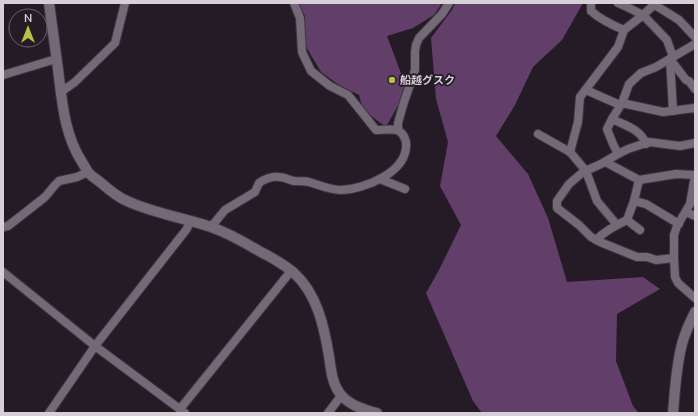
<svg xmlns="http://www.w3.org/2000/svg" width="698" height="416" font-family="'Nunito Sans','Noto Sans JP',sans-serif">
<rect width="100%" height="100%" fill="#241b26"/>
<!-- forest -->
<g fill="#623f68">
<polygon points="298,3 442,3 434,15 413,28 387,36 405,84 400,102 386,127 363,110 359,95 339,85 321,72 305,45 305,16"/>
<polygon points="455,3 583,3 562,40 533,67 515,105 496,136 528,174 548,218 567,282 643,277 660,289 617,314 616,361 633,406 639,413 482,413 473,401 426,293 439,270 461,225 440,186 448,142 436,99 431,38 452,10"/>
</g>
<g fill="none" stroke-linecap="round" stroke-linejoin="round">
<!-- minor casing -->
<g stroke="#3d363f" stroke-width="10">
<g id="minor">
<path d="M 591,3 L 591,11 C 601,20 612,25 624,30"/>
<polyline points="656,3 643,15 667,40 673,57 695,44"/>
<polyline points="655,5 679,20 695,37"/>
<polyline points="670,59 673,111"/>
<polyline points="670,59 686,80 689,81 695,89"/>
<polyline points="3,75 56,59"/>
<polyline points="586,90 620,105"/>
<polyline points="61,92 75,82 115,43 125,3"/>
<polyline points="622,103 663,112 694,108 695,109"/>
<path d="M 612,119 C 624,125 641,129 646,144"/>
<polyline points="398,130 398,123 404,102 415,70 415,52 416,45 419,38 442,14 449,3"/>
<polyline points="538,134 570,152 586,171 597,201 617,225"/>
<polyline points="570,152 578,122 580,97 618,47 624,30 643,15 625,6 618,3"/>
<polyline points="618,154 613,144 607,129 612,119 622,103 629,84 641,73 656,67 673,57"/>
<polyline points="605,162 611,165 639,180 676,174 695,175"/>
<polyline points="695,175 690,204 677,226 674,235 674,258 675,277 678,283 695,298"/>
<polyline points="380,179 405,189"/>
<polyline points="634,201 646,204 679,224"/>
<polyline points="686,212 695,216"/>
<polyline points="627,220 640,230"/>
<polyline points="3,227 8,226 45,197 55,185 59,181 77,177 88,172"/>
<path d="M 211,227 L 225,210 L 255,192 L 259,183 C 265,179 272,176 279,177 C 284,177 289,180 294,181 C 299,181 304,181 309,182 C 319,185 330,190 341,190 C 365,189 409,172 406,142 C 405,138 402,132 397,130 C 393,129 381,130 376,130 L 348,95 L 330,86 L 311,71 L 302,52 L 300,18 L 294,3"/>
<path d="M 596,240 C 605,231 616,225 627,220 L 634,201 L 639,180"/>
<polyline points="674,258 656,260 647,257 637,257 600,242 591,237 579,225 557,208 557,201 569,184 583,172 601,164 618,154 628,149 649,142 680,146 695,143"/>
<polyline points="3,272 95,346 185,413"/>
<polyline points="180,409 291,271"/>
<polyline points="49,413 95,346 186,230 191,221"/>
<polyline points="328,413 341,396"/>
</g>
</g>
<!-- tertiary casing -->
<g stroke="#3d363f" stroke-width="12">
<g id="tertiary">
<path d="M 49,3 C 52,25 55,47 58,69 C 62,101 64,134 82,162 C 84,165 86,169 88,172 C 91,176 96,179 100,182 C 108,189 117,197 127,201 C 153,213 184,218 211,227 C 228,233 244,242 259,251 C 271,257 283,264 293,272 C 317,293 324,326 329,356 C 331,370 332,385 342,396 C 351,406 365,410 377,413"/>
<path d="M 673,413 C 675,390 676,367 682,344 C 685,333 690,322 695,312"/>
</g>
</g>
<!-- minor -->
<use href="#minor" stroke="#746976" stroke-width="8"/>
<!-- tertiary -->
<use href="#tertiary" stroke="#746976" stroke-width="10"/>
</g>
<!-- markers -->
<circle fill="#bac045" stroke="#241b26" stroke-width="1.5" cx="392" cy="80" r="4"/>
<g text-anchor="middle" stroke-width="3.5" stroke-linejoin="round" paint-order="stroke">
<!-- poi labels -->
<g font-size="11" font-weight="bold" fill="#d6cfd6" stroke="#241b26" text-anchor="start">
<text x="400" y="84">船越グスク</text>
</g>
</g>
<!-- border -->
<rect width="698" height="416" fill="none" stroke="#d6cfd6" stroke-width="8"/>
<!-- north arrow -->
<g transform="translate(28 28)"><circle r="19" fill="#241b26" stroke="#6b636c"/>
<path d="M0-3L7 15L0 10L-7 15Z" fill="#bac045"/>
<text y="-6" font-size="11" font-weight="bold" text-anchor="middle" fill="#d6cfd6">N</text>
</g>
</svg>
